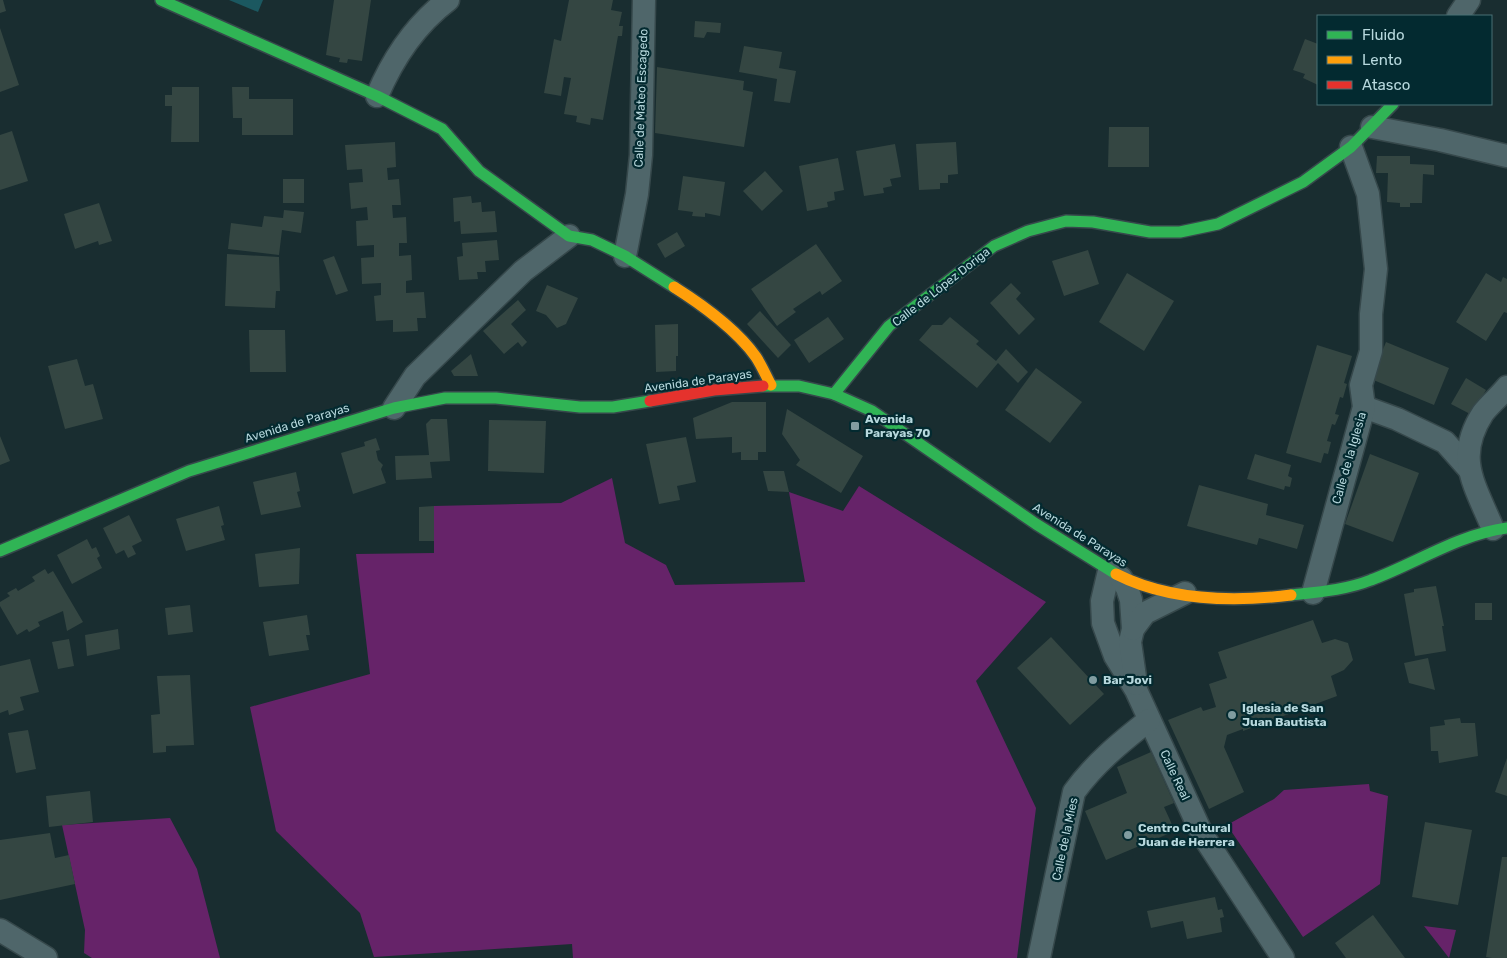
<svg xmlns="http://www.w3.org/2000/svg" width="1507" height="958" font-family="Rubik,sans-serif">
<rect width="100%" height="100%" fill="#192d30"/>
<!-- green -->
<g fill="#662369">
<polygon points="612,478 625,543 666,565 675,585 805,582 789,492 843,511 859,486 1046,602 976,681 1036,808 1017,958 573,958 572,944 374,957 360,913 276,831 250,707 370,674 356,554 434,553 434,506 561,503"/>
<polygon points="1369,784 1370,791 1388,796 1380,884 1303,937 1227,825 1274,799 1284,790"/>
<polygon points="170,818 197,869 220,958 92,958 84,953 85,930 62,825"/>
<polygon points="1424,926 1456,930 1449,958"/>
</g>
<!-- water -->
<polygon fill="#1b5860" points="229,0 263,0 258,12"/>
<!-- building -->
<g fill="#344642">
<polygon points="0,0 3,0 6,11 0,13"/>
<polygon points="334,0 371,0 362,61 348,59 347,63 339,62 340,58 326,55"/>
<polygon points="569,0 613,0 611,10 622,12 619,26 623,26 622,36 618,36 603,120 591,118 590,125 576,122 577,116 564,114 571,78 564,77 561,96 544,93 554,39 561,41"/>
<polygon points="695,21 721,23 720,33 707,32 704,38 694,37"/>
<polygon points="0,28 19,85 0,92"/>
<polygon points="1305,39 1318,44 1318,85 1303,78 1305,74 1293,70"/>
<polygon points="744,46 782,52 779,68 796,71 790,103 774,101 777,79 739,72"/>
<polygon points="657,67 744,81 743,90 753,92 744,147 655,133"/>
<polygon points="172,87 199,87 199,142 171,142 172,106 165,106 165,95 172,95"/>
<polygon points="232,87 249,87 249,99 293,99 293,135 242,135 242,118 233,118"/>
<polygon points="1109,127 1149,127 1149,167 1108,167"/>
<polygon points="12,131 28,181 0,190 0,135"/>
<polygon points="395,142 396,167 387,168 388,180 399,179 401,205 392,205 393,218 406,217 407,243 399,243 399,256 411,255 412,280 406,281 406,293 424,292 426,318 417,318 418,331 393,332 393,320 376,321 374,296 381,295 381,283 362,284 361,258 374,257 374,245 357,246 356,221 368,220 367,207 351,209 349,183 363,182 362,169 347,170 345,145"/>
<polygon points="956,142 958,174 948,175 948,183 940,183 940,189 919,190 916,144"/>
<polygon points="895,144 901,177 890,179 892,186 883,188 884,193 864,196 856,151"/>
<polygon points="1377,156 1410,156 1410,164 1434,165 1434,175 1423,174 1422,203 1410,203 1410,207 1400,207 1400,203 1387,202 1388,173 1376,173"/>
<polygon points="838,158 844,190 834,192 835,200 827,202 828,207 807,211 799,166"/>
<polygon points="765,171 783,191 762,211 743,191"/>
<polygon points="683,176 725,182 720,216 705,213 705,217 692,216 693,212 678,210"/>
<rect x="283" y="179" width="21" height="24"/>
<polygon points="471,196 472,203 481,202 482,212 495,211 497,232 461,234 460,221 454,222 453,198"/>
<polygon points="99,203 112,241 99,245 98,241 75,249 64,214"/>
<polygon points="284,210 304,212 301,233 282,230 279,255 228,249 231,223 262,227 264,216 283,218"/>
<polygon points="677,232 685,246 665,258 657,244"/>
<polygon points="497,240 499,260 485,261 486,272 477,272 478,279 459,280 457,257 463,256 462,243"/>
<polygon points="816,244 842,281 822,295 820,291 793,309 796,312 777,326 751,289"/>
<polygon points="1088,250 1099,284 1064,296 1052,261"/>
<polygon points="227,254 279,257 280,291 276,291 275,308 225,306"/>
<polygon points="334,256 348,291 336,295 323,260"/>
<polygon points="1127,273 1174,301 1144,351 1099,322"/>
<polygon points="1486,273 1501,282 1503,277 1507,279 1507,313 1504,312 1486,341 1456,322"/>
<polygon points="1011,283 1021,293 1016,299 1035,319 1019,335 990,303"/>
<polygon points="547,285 578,298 566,324 557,328 546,315 536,311"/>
<polygon points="518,300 526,310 511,324 527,342 522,347 518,342 504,354 483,331"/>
<polygon points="760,311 791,345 778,358 747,324"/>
<polygon points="828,317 844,339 809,363 794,340"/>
<polygon points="950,317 979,341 976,344 996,361 1006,349 1028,372 1018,383 998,363 977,388 919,340 932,325 942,325"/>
<polygon points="678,324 678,356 676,356 676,371 656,372 655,325"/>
<polygon points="249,330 285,330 286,372 250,372"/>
<polygon points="1386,342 1449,368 1434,405 1371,379"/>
<polygon points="1317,345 1352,356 1344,383 1347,384 1343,398 1340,397 1335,414 1339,415 1335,425 1332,424 1327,441 1331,442 1328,454 1324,453 1321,463 1286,453"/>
<polygon points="471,354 478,376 454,376 451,371"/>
<polygon points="77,359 85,386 93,384 103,419 65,429 48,366"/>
<polygon points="1036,368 1082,402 1050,443 1005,410"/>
<polygon points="1466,378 1486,390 1472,415 1451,404"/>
<polygon points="732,402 766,402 766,452 758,452 758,460 741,460 741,452 732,453 732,437 696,439 693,418"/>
<polygon points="787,409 863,456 841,493 796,465 800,460 782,434"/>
<polygon points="431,419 447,419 450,461 430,462 432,478 396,480 395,456 429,455 426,424"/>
<polygon points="489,420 546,421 544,473 488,471"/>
<polygon points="0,436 10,461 0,465"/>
<polygon points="686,437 696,482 677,486 680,500 659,504 646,444"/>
<polygon points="376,438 380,450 376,451 378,460 383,465 381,469 386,483 353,494 341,453 365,446 364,442"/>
<polygon points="1255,454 1291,465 1288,476 1292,478 1290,487 1285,486 1284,490 1247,479"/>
<polygon points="1370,454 1419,473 1393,542 1345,524"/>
<polygon points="763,471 784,471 789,492 768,491"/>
<polygon points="296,472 300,491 297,492 301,507 261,515 253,482"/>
<polygon points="1199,485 1268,504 1266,515 1304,525 1297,549 1259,538 1257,545 1187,526"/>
<polygon points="219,506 224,525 221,526 225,540 186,551 176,519"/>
<polygon points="434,506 434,541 419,541 419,507"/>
<polygon points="129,515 142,541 132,546 136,554 128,558 124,550 116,554 103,528"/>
<polygon points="87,539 92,549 96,547 100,556 97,558 102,568 72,584 57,555"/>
<polygon points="300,548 299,584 259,587 255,554"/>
<polygon points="45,569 48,574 53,571 83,622 67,631 63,611 38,622 40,626 29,632 27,629 17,635 0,606 0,602 10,596 7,593 16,588 18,591 35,581 32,577"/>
<polygon points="1436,586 1444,626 1442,626 1446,651 1415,656 1404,594 1414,592 1414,589"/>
<rect x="1475" y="603" width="17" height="17"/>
<polygon points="190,605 193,632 168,635 165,608"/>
<polygon points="307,615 310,635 306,635 309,650 269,656 263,622"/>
<polygon points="1313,620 1322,643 1335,639 1348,643 1353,660 1344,670 1331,676 1337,696 1243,731 1243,729 1227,735 1224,747 1244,792 1209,809 1168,720 1201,707 1203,711 1216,707 1209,684 1227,678 1218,652"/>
<polygon points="118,629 120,649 87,656 85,635"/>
<polygon points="1051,637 1104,694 1070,725 1017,668"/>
<polygon points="69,639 74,666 58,669 52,642"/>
<polygon points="1428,658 1435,690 1409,683 1404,663"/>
<polygon points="30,659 39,692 20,697 24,710 9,715 8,710 0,713 0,666"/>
<polygon points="190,675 194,745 166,746 166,752 153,753 151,715 160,714 157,676"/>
<polygon points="1460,718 1461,723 1475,723 1478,756 1439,763 1438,751 1431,751 1430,727 1445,725 1444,720"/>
<polygon points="28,730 36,769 16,773 8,733"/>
<polygon points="1151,752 1174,803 1164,807 1175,831 1106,860 1085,811 1127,793 1117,767"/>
<polygon points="1507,758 1507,796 1495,792"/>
<polygon points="90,791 93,822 49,827 46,796"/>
<polygon points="1425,822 1472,830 1458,905 1412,897"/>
<polygon points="50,833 55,858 69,855 75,884 0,900 0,840"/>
<polygon points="1502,857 1507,857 1507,958 1492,958 1486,957"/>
<polygon points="1215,897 1218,910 1222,909 1224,917 1220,918 1222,932 1187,939 1183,921 1151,928 1147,911"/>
<polygon points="1373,915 1405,958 1346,958 1335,943"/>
</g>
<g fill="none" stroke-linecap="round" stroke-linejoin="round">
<!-- street casing -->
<g stroke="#36484b" stroke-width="25">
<g id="street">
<polyline points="1458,16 1469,0"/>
<path d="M 377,96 C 393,58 415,25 448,0"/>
<polyline points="1372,127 1440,140 1507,156"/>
<polyline points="625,256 637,194 641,155 644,0"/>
<polyline points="1364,407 1397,419 1445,442 1468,468"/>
<polyline points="394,408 415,376 523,271 569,236"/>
<path d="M 1493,529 C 1475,485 1454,458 1483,413 C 1490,404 1500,396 1507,387"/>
<polyline points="1109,571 1102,601 1103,623 1115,656 1136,690 1202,834 1283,958"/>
<polyline points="1121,578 1127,588 1131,600 1133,629 1130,642 1136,684"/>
<polyline points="1313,593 1364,407 1361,385 1371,351 1371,314 1376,269 1368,194 1351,147"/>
<polyline points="1133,629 1145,613 1185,593"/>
<polyline points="0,930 46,958"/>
<path d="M 1039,958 L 1074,792 C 1095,763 1121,742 1149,720"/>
</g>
</g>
<!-- fast casing -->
<g stroke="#36484b" stroke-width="14">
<g id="fast">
<polyline points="161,0 377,96 442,129 479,171 569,236 592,240 625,256 674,287"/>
<polyline points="763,386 799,386 834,394 872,411 1036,524 1116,574"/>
<polyline points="834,394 889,326 994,246 1028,231 1066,221 1093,222 1150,232 1180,232 1218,224 1303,182 1351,147 1393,104"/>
<polyline points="0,551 189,471 394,408 445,398 496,398 580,407 613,407 650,401"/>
<path d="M 1291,595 C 1318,592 1346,590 1371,580 C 1417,563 1457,535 1507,528"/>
</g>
</g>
<!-- slow casing -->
<g stroke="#36484b" stroke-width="14">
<g id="slow">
<path d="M 674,287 C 701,304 738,331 756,357 C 762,366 766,376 771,385"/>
<path d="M 1116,574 C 1169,601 1234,602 1291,595"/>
</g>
</g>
<!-- jam casing -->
<g stroke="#36484b" stroke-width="14">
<polyline id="jam" points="650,401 714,390 763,386"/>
</g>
<!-- street -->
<use href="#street" stroke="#4f666a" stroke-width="22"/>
<!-- fast -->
<use href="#fast" stroke="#30b455" stroke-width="11"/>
<!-- slow -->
<use href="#slow" stroke="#ff9f0a" stroke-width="11"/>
<!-- jam -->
<use href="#jam" stroke="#e5322d" stroke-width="11"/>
</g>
<!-- markers -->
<g fill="#809ca0" stroke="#032a30" stroke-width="2">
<rect x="850" y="421" width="10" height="10" rx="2.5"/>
<circle cx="1093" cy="680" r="5"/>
<circle cx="1232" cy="715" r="5"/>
<circle cx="1128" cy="835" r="5"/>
</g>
<g text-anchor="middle" stroke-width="4.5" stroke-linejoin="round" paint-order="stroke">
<!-- street labels -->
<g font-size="12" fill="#b7d8dd" stroke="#032a30">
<text transform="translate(641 98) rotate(-88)" y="4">Calle de Mateo Escagedo</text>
<text transform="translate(941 287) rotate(-38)" y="4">Calle de López Doriga</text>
<text transform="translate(698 381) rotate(-8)" y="4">Avenida de Parayas</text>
<text transform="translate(297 423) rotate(-17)" y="4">Avenida de Parayas</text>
<text transform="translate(1349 458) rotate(-74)" y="4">Calle de la Iglesia</text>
<text transform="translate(1080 535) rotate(32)" y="4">Avenida de Parayas</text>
<text transform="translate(1175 775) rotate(65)" y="4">Calle Real</text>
<text transform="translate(1065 839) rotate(-78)" y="4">Calle de la Mies</text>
</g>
<!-- poi labels -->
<g font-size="12" font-weight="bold" fill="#b7d8dd" stroke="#032a30" text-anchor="start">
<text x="865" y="423">Avenida<tspan x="865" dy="14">Parayas 70</tspan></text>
<text x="1103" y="684">Bar Jovi</text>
<text x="1242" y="712">Iglesia de San<tspan x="1242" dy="14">Juan Bautista</tspan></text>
<text x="1138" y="832">Centro Cultural<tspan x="1138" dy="14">Juan de Herrera</tspan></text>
</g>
</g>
<!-- legend -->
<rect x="1317" y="15" width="175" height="90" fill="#032a30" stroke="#4b7075"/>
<rect x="1327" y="31" width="25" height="8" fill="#30b455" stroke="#4b7075"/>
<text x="1362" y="40" font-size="15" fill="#b7d8dd">Fluido</text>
<rect x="1327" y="56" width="25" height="8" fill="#ff9f0a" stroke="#4b7075"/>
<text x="1362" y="65" font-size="15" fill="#b7d8dd">Lento</text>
<rect x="1327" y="81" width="25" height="8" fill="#e5322d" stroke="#4b7075"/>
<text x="1362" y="90" font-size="15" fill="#b7d8dd">Atasco</text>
</svg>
